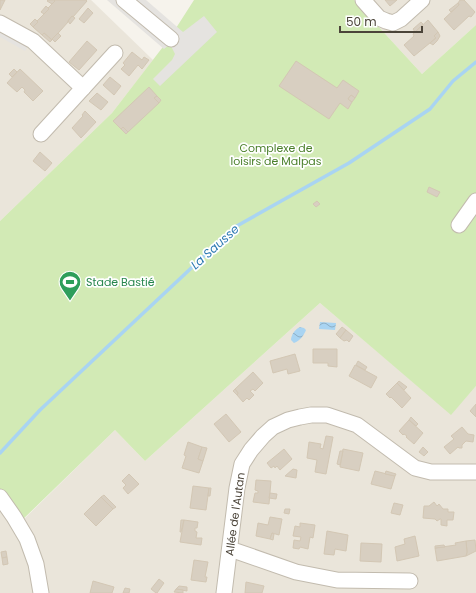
<svg xmlns="http://www.w3.org/2000/svg" width="476" height="593" font-family="Poppins,sans-serif">
<defs>
<pattern id="water-waves" width="16" height="10" patternUnits="userSpaceOnUse"><rect width="16" height="10" fill="#a9d4f2"/><path d="M0 5q4-4 8 0t8 0" fill="none" stroke="#8caec5"/></pattern>
</defs>
<rect width="100%" height="100%" fill="#f6f3ec"/>
<!-- residential -->
<g fill="#eae5da">
<polygon points="0,0 91,0 153,60 112,113 0,221"/>
<polygon points="354,0 476,0 476,25 422,74"/>
<polygon points="320,303 451,414 476,386 476,593 0,593 0,498 19,524 115,430 145,461"/>
</g>
<!-- park -->
<polygon fill="#d2eab5" points="194,0 354,0 422,74 476,25 476,386 451,415 320,303 145,461 115,430 18,524 0,498 0,221 112,113 169,39"/>
<!-- parking -->
<g fill="#e5e3e0">
<polygon points="107,0 146,0 183,32 204,16 217,32 160,86 153,79 172,60 175,54 170,44 164,49"/>
<polygon points="0,28 29,45 25,51 0,37"/>
</g>
<!-- water -->
<g fill="url(#water-waves)">
<polygon points="320,322 336,323 335,330 319,329"/>
<path d="M 300,327 L 304,328 L 306,330 C 304,335 300,341 294,343 L 291,340 C 291,335 295,329 300,327 Z"/>
</g>
<g fill="none" stroke-linecap="round" stroke-linejoin="round">
<!-- stream -->
<polyline stroke="#a9d4f2" stroke-width="3.5" points="0,453 40,410 235,227 349,163 430,109 453,81 476,62"/>
</g>
<!-- building -->
<g fill="#d8cfc1" stroke="#d3c7b4">
<polygon points="0,0 5,0 0,10"/>
<polygon points="48,0 54,0 55,1 52,4 47,1"/>
<polygon points="54,0 86,0 87,1 73,17 72,16 68,21 68,22 52,40 44,33 42,35 33,27 38,22 37,21 49,9 48,8 55,1"/>
<polygon points="385,0 397,0 390,6"/>
<polygon points="460,0 464,0 475,12 471,17 469,16 454,30 444,19 459,5 458,3"/>
<polygon points="458,3 459,5 451,12 449,10"/>
<polygon points="46,6 49,9 44,14 41,12"/>
<polygon points="88,8 93,13 84,23 79,19"/>
<polygon points="72,16 75,18 70,24 68,21"/>
<polygon points="35,19 38,22 33,27 30,24"/>
<polygon points="428,20 438,32 434,36 436,38 414,56 404,45 414,36 413,34"/>
<polygon points="421,22 423,24 415,32 413,29"/>
<polygon points="438,32 440,36 437,41 433,45 430,43 436,38 434,36"/>
<polygon points="44,33 52,40 50,42 42,35"/>
<polygon points="58,33 61,36 55,42 52,39"/>
<polygon points="87,41 97,50 79,70 69,62"/>
<polygon points="132,52 142,60 144,57 149,60 142,69 138,65 129,76 121,69 125,65 123,63"/>
<polygon points="296,61 337,88 343,80 359,91 355,98 351,95 348,99 352,102 348,109 340,103 329,119 279,86"/>
<polygon points="14,69 17,72 12,77 9,74"/>
<polygon points="20,69 43,91 33,101 24,92 25,90 22,87 17,92 7,83"/>
<polygon points="110,77 121,86 114,95 103,85"/>
<polygon points="149,87 157,96 154,98 159,103 128,132 123,127 121,129 113,121"/>
<polygon points="97,93 108,102 101,110 89,101"/>
<polygon points="351,95 355,98 352,102 348,99"/>
<polygon points="157,96 161,100 159,103 154,98"/>
<polygon points="85,111 96,122 81,138 72,128 83,116 82,115"/>
<polygon points="123,127 128,132 126,134 121,129"/>
<polygon points="40,152 52,163 45,171 33,161"/>
<polygon points="429,187 440,192 437,197 427,192"/>
<polygon points="317,201 320,204 316,207 313,204"/>
<polygon points="342,327 346,330 340,338 336,334"/>
<polygon points="346,330 353,336 349,342 347,340 344,341 340,338"/>
<polygon points="313,349 337,349 337,367 328,366 328,363 313,363"/>
<polygon points="295,354 300,371 288,374 287,369 273,373 270,361"/>
<polygon points="358,361 367,367 365,370 356,365"/>
<polygon points="355,365 377,377 371,388 349,376"/>
<polygon points="253,372 263,383 255,391 253,389 250,391 254,395 249,400 247,398 243,402 237,395 238,393 235,389"/>
<polygon points="399,381 407,387 404,390 397,383"/>
<polygon points="397,383 411,398 402,408 391,397 390,398 386,394"/>
<polygon points="235,389 238,393 237,395 233,391"/>
<polygon points="476,404 476,417 470,411"/>
<polygon points="226,414 241,432 229,442 214,424"/>
<polygon points="411,417 418,424 416,426 409,420"/>
<polygon points="409,420 423,433 414,444 406,437 407,436 404,434 403,435 399,431"/>
<polygon points="462,427 468,434 474,435 473,442 466,441 462,445 462,448 459,448 458,447 450,454 444,447 454,439 451,436"/>
<polygon points="326,436 333,437 326,474 315,472 317,460 307,458 309,442 321,444 320,448 323,449"/>
<polygon points="188,442 202,447 198,459 203,461 199,473 182,468 186,456 184,455"/>
<polygon points="202,447 207,448 203,461 198,459"/>
<polygon points="423,447 428,452 424,456 419,452"/>
<polygon points="284,449 292,459 280,470 277,466 275,468 274,466 271,468 267,463"/>
<polygon points="343,449 363,453 359,471 340,467"/>
<polygon points="340,451 343,451 340,465 337,464"/>
<polygon points="293,469 297,470 296,478 285,476"/>
<polygon points="375,471 395,476 391,489 371,484"/>
<polygon points="386,471 396,474 395,476 385,474"/>
<polygon points="129,474 139,484 128,494 123,488 126,485 122,481"/>
<polygon points="256,480 271,481 269,504 253,502 255,493 258,493 258,491 255,490"/>
<polygon points="193,486 209,488 206,510 190,508"/>
<polygon points="209,488 211,488 210,496 208,496"/>
<polygon points="270,493 277,494 276,499 269,498"/>
<polygon points="104,495 116,507 113,509 101,497"/>
<polygon points="101,497 113,509 96,526 84,514"/>
<polygon points="434,502 437,506 439,504 443,509 448,509 448,512 454,512 453,520 447,520 447,526 441,525 441,519 440,519 437,521 435,519 423,518 424,506 429,506"/>
<polygon points="394,503 403,505 400,515 391,513"/>
<polygon points="285,509 290,509 289,514 284,513"/>
<polygon points="270,517 282,519 279,535 272,533 270,539 256,536 258,523 268,525"/>
<polygon points="181,520 184,520 181,532 180,532"/>
<polygon points="184,520 198,522 197,528 195,528 195,531 197,532 196,538 202,538 201,545 180,542"/>
<polygon points="300,523 315,525 313,538 310,537 308,549 300,547 299,549 293,548 294,540 300,541 301,537 293,536 295,526 300,527"/>
<polygon points="327,531 348,535 346,551 335,549 334,555 324,554"/>
<polygon points="272,533 274,534 273,540 270,539"/>
<polygon points="415,536 419,556 397,561 395,547 405,544 404,539"/>
<polygon points="475,540 476,551 466,556 467,552 466,541"/>
<polygon points="466,541 467,552 466,556 437,561 435,548 456,545 455,543"/>
<polygon points="361,543 382,544 381,562 360,561"/>
<polygon points="444,545 445,547 435,548 435,546"/>
<polygon points="6,551 7,557 2,558 1,552"/>
<polygon points="7,557 8,564 3,565 2,558"/>
<polygon points="194,560 208,562 205,577 207,577 206,582 191,580"/>
<polygon points="159,579 164,583 157,593 156,593 151,589"/>
<polygon points="93,581 114,587 112,593 90,593"/>
<polygon points="246,582 264,586 262,593 245,593"/>
<polygon points="179,586 187,587 187,591 176,589"/>
<polygon points="125,588 130,589 129,593 123,593"/>
<polygon points="176,589 183,590 183,593 174,592"/>
</g>
<g fill="none" stroke-linecap="round" stroke-linejoin="round">
<!-- minor casing -->
<g stroke="#c2bbae" stroke-width="17">
<g id="minor">
<polyline points="124,0 171,39"/>
<polyline points="363,0 379,18 386,21 393,23 401,19 422,0"/>
<polyline points="0,23 33,41 83,88"/>
<polyline points="41,134 115,53"/>
<polyline points="459,225 476,201"/>
<polyline points="0,497 14,517 27,539 36,564 41,593"/>
<polyline points="230,549 296,572 337,580 410,581"/>
<polyline points="224,593 237,488 242,464 251,450 263,436 273,427 288,420 300,417 311,415 327,415 357,425 415,468 431,472 476,472"/>
</g>
</g>
<!-- minor -->
<use href="#minor" stroke="#fff" stroke-width="15"/>
</g>
<!-- icons -->
<defs>
<g id="stadium-pin" transform="scale(1.15)"><path d="M0 17L-7.5 6A9.5 9.5 0 1 1 7.5 6Z" fill="#2e9e5b" stroke="#fff"/><path d="M0-5a6.5 5 0 1 0 0 10a6.5 5 0 1 0 0-10ZM-3.5-1.8h7v3.6h-7Z" fill="#fff"/></g>
</defs>
<g fill-rule="evenodd">
<use href="#stadium-pin" x="70" y="282"/>
</g>
<g text-anchor="middle" stroke-width="3.5" stroke-linejoin="round" paint-order="stroke">
<!-- park labels -->
<g font-size="11" fill="#4a7f2a" stroke="#fff">
<text x="276" y="152">Complexe de<tspan x="276" dy="13">loisirs de Malpas</tspan></text>
</g>
<!-- leisure labels -->
<g font-size="11" fill="#27864d" stroke="#fff" text-anchor="start">
<text x="86" y="286">Stade Bastié</text>
</g>
<!-- street labels -->
<g font-size="11" fill="#4b4439" stroke="#fff">
<text transform="translate(235 514) rotate(-82)" y="4">Allée de l'Autan</text>
</g>
<!-- water labels -->
<g font-size="12" font-style="italic" fill="#2e7ab2" stroke="#fff">
<text transform="translate(215 247) rotate(-42)" y="4">La Sausse</text>
</g>
</g>
<!-- scale -->
<path d="M340 26v6h82v-6" fill="none" stroke="#4b4439" stroke-width="2"/>
<text x="346" y="26" font-size="12" fill="#4b4439" stroke="#ffffff" stroke-width="3" paint-order="stroke">50 m</text>
</svg>
